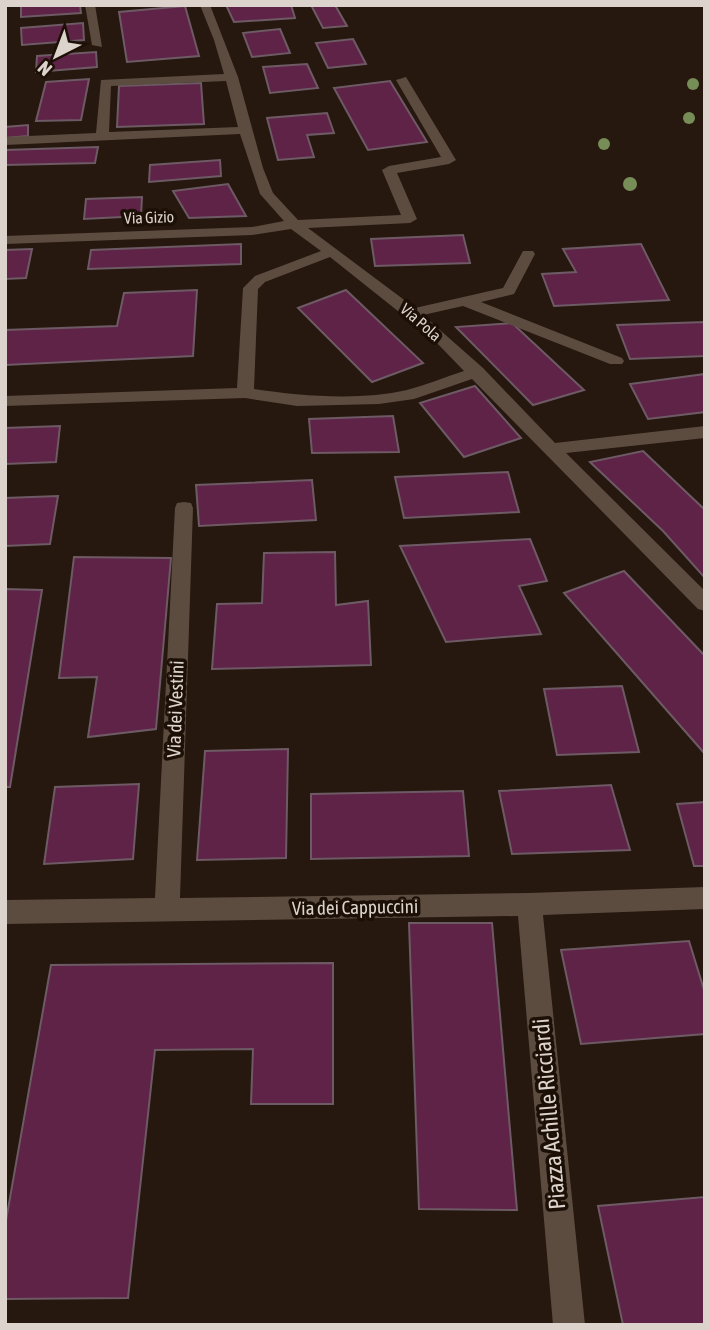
<svg xmlns="http://www.w3.org/2000/svg" width="710" height="1330" font-family="'Asap Condensed',sans-serif">
<rect width="100%" height="100%" fill="#26180e"/>
<!-- building -->
<g fill="#5e2347" stroke="#6d5a64" stroke-width="2">
<polygon points="21,5 80,5 81,13 21,17"/>
<polygon points="226,5 291,5 295,18 234,22"/>
<polygon points="311,5 335,5 347,26 323,28"/>
<polygon points="185,6 199,56 127,62 119,12"/>
<polygon points="83,23 84,40 22,45 21,28"/>
<polygon points="280,29 290,53 252,57 243,33"/>
<polygon points="353,39 366,64 328,68 316,43"/>
<polygon points="96,52 97,67 36,72 37,56"/>
<polygon points="307,64 318,88 270,93 263,67"/>
<polygon points="89,79 81,120 36,121 46,82"/>
<polygon points="390,81 427,142 368,150 334,88"/>
<polygon points="201,83 204,124 117,127 119,86"/>
<polygon points="327,113 334,133 307,135 314,157 278,160 267,118"/>
<polygon points="28,125 28,136 5,138 5,127"/>
<polygon points="98,147 95,163 5,165 5,150"/>
<polygon points="220,160 221,176 149,182 150,165"/>
<polygon points="228,184 246,216 189,218 173,191"/>
<polygon points="142,197 141,216 84,219 86,199"/>
<polygon points="463,235 470,263 375,266 371,239"/>
<polygon points="241,244 241,264 88,269 91,250"/>
<polygon points="641,244 669,300 554,306 542,274 576,272 563,249"/>
<polygon points="32,249 26,278 5,279 5,250"/>
<polygon points="197,290 193,356 5,365 5,330 117,326 124,293"/>
<polygon points="346,290 423,363 372,382 298,308"/>
<polygon points="705,322 705,356 630,359 617,325"/>
<polygon points="512,323 584,390 533,405 456,327"/>
<polygon points="705,374 705,412 648,419 630,384"/>
<polygon points="475,386 521,438 464,457 420,403"/>
<polygon points="393,416 399,452 312,453 309,419"/>
<polygon points="60,426 56,462 5,464 5,428"/>
<polygon points="643,451 705,510 705,578 663,531 590,462"/>
<polygon points="508,472 519,512 404,518 395,477"/>
<polygon points="312,480 316,520 199,526 196,485"/>
<polygon points="58,496 50,544 5,546 5,498"/>
<polygon points="530,539 547,581 519,586 541,634 446,642 400,546"/>
<polygon points="335,552 336,605 368,601 371,665 212,669 217,604 262,603 264,553"/>
<polygon points="74,557 171,558 156,729 88,737 97,677 59,678"/>
<polygon points="624,571 705,656 705,754 564,593"/>
<polygon points="5,589 42,590 10,787 5,787"/>
<polygon points="622,686 639,752 557,755 544,689"/>
<polygon points="288,749 286,858 197,860 205,751"/>
<polygon points="139,784 133,859 44,864 55,787"/>
<polygon points="611,785 630,850 512,854 499,791"/>
<polygon points="463,791 469,856 311,859 311,794"/>
<polygon points="705,802 705,866 694,866 677,804"/>
<polygon points="409,923 492,923 517,1210 419,1209"/>
<polygon points="689,941 705,993 705,1034 581,1044 561,950"/>
<polygon points="333,963 333,1104 251,1104 253,1049 155,1050 128,1298 5,1299 5,1226 51,965"/>
<polygon points="705,1197 705,1325 623,1325 598,1206"/>
</g>
<g fill="none" stroke-linecap="round" stroke-linejoin="round">
<!-- minor -->
<g fill="#5c4c40" fill-rule="evenodd">
<polygon points="85,5 95,5 102,47 92,45"/>
<path d="M 200,5 L 210,5 L 238,77 L 263,168 L 273,193 L 298,220 L 401,215 L 382,170 L 389,166 L 441,157 L 396,80 L 406,77 L 456,160 L 449,164 L 397,173 L 417,219 L 410,223 L 308,228 L 415,308 L 503,288 L 523,251 L 533,251 L 535,254 L 514,294 L 481,302 L 622,358 L 624,361 L 622,364 L 610,364 L 463,306 L 423,315 L 483,368 L 555,443 L 705,426 L 705,438 L 566,453 L 705,591 L 705,611 L 698,609 L 472,379 L 414,399 L 379,404 L 297,406 L 245,398 L 5,406 L 5,396 L 237,388 L 243,288 L 255,276 L 321,251 L 291,229 L 252,235 L 5,244 L 5,236 L 252,227 L 284,221 L 260,194 L 240,134 L 5,145 L 5,137 L 96,133 L 101,80 L 224,74 L 214,40 ZM 226,81 L 238,127 L 109,132 L 111,86 ZM 330,257 L 433,339 L 464,371 C 445,377 426,385 407,390 C 360,401 300,396 254,389 L 258,289 L 265,282 Z"/>
<polygon points="184,502 191,503 193,508 180,898 529,893 705,887 705,909 543,915 585,1325 553,1325 518,916 5,924 5,900 155,898 175,508 177,503"/>
</g>
</g>
<!-- trees -->
<g fill="#778d58">
<circle cx="693" cy="84" r="6"/>
<circle cx="689" cy="118" r="6"/>
<circle cx="604" cy="144" r="6"/>
<circle cx="630" cy="184" r="7"/>
</g>
<g text-anchor="middle" stroke-width="7" stroke-linejoin="round" paint-order="stroke">
<!-- far-street labels -->
<g font-size="16" fill="#ddd3cd" stroke="#1c0f06">
<text transform="translate(149 217) rotate(-2)" y="6">Via Gizio</text>
<text transform="translate(421 322) rotate(41)" y="6">Via Pola</text>
</g>
<!-- street labels -->
<g font-size="19" fill="#ddd3cd" stroke="#1c0f06">
<text transform="translate(175 709) rotate(-88)" y="7">Via dei Vestini</text>
<text transform="translate(355 907) rotate(-1)" y="7">Via dei Cappuccini</text>
</g>
<!-- near-street labels -->
<g font-size="23" fill="#ddd3cd" stroke="#1c0f06">
<text transform="translate(549 1114) rotate(-95)" y="8">Piazza Achille Ricciardi</text>
</g>
</g>
<!-- border -->
<rect width="710" height="1330" fill="none" stroke="#ddd3cd" stroke-width="14"/>
<!-- north arrow -->
<g transform="translate(56 56) rotate(222)" stroke="#1c0f06" stroke-width="5" paint-order="stroke">
<path d="M0-5L12 26L0 18L-12 26Z" fill="#ddd3cd"/>
<text y="-10" font-size="19" font-weight="bold" text-anchor="middle" fill="#ddd3cd">N</text>
</g>
</svg>
